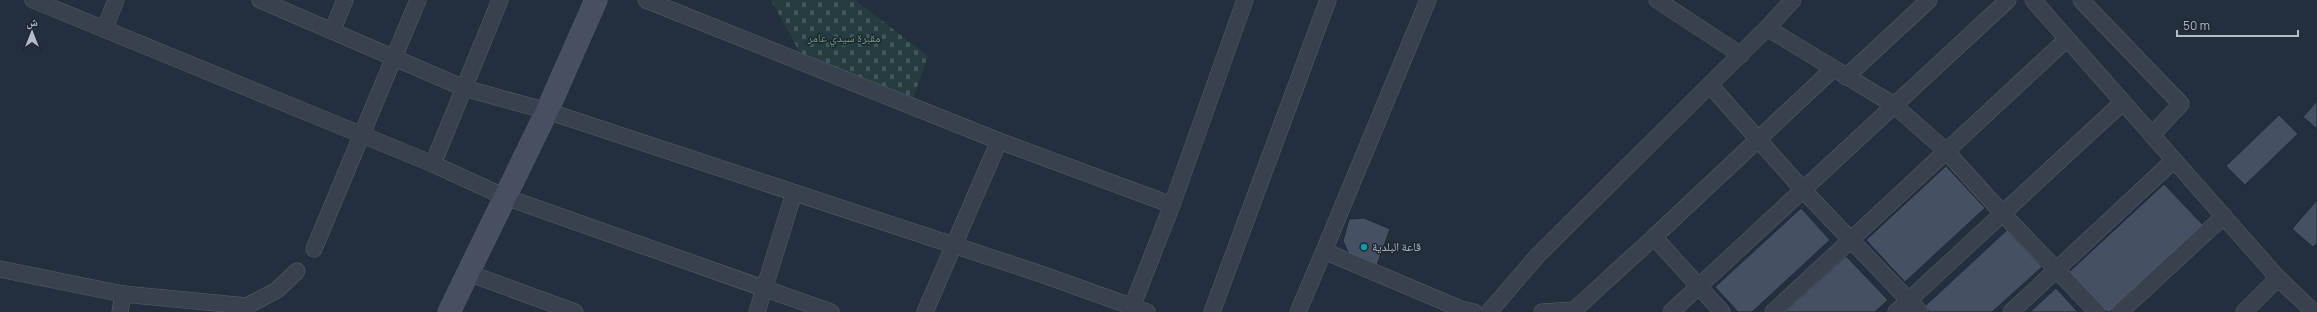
<svg xmlns="http://www.w3.org/2000/svg" width="2317" height="312" font-family="Manrope,'Noto Naskh Arabic',sans-serif">
<defs>
<pattern id="cemetery-stones" width="16" height="16" patternUnits="userSpaceOnUse"><rect width="16" height="16" fill="#263c3f"/><path d="M2 7V4a2 2 0 0 1 4 0v3zM10 15v-3a2 2 0 0 1 4 0v3z" fill="#435659"/></pattern>
</defs>
<rect width="100%" height="100%" fill="#242f3e"/>
<!-- cemetery -->
<polygon fill="url(#cemetery-stones)" points="771,0 855,0 928,56 911,104 805,62"/>
<!-- building -->
<g fill="#455162" stroke="#1f2835">
<polygon points="2317,101 2317,129 2303,117"/>
<polygon points="2279,115 2298,134 2245,185 2226,166"/>
<polygon points="1946,166 1985,208 1905,282 1866,240"/>
<polygon points="2164,184 2204,226 2110,312 2107,312 2069,272"/>
<polygon points="2317,200 2317,243 2313,247 2292,229"/>
<polygon points="1801,208 1830,240 1752,312 1738,312 1715,287"/>
<polygon points="1364,218 1390,229 1377,265 1349,254 1343,241 1349,219"/>
<polygon points="2007,230 2042,267 1992,312 1930,312 1925,306"/>
<polygon points="1846,256 1888,300 1875,312 1785,312"/>
<polygon points="2056,288 2078,312 2030,312"/>
</g>
<g fill="none" stroke-linecap="round" stroke-linejoin="round">
<!-- street casing -->
<g stroke="#565f6c" stroke-width="17">
<g id="street">
<polyline points="33,0 433,164 505,197 831,312"/>
<polyline points="260,0 464,88 547,111 1041,274 1147,312"/>
<polyline points="646,0 999,141 1172,205 1130,312"/>
<polyline points="1657,0 1741,55"/>
<polyline points="1793,0 1767,28 1894,105 1946,151 2003,214 2097,312"/>
<polyline points="2033,0 2278,278 2314,312"/>
<polyline points="2081,0 2181,104 2152,135"/>
<polyline points="105,28 116,0"/>
<polyline points="332,31 345,0"/>
<polyline points="1846,77 1929,0"/>
<polyline points="1710,85 1803,190 1920,312"/>
<polyline points="433,164 500,0"/>
<polyline points="1172,205 1245,0"/>
<polyline points="314,249 418,0"/>
<polyline points="1324,251 1428,0"/>
<polyline points="0,269 123,294 247,306 277,290 297,271"/>
<polyline points="468,273 575,312"/>
<polyline points="120,312 123,294"/>
<polyline points="757,312 794,193"/>
<polyline points="925,312 999,141"/>
<polyline points="1212,312 1328,0"/>
<polyline points="1298,312 1324,251 1461,309 1474,312"/>
<polyline points="1489,312 1538,255 1767,28"/>
<polyline points="1542,312 1574,310"/>
<polyline points="1572,312 1654,237"/>
<polyline points="1671,312 2008,0"/>
<polyline points="1722,312 1654,237 1833,69"/>
<polyline points="1773,312 2067,39"/>
<polyline points="1896,312 2123,102"/>
<polyline points="2011,312 2174,160"/>
<polyline points="2120,312 2224,216"/>
<polyline points="2244,312 2278,278"/>
</g>
</g>
<!-- secondary casing -->
<g stroke="#565f6c" stroke-width="23">
<polyline id="secondary" points="449,312 547,111 596,0"/>
</g>
<!-- street -->
<use href="#street" stroke="#38414e" stroke-width="16"/>
<!-- secondary -->
<use href="#secondary" stroke="#465061" stroke-width="22"/>
</g>
<!-- markers -->
<circle fill="#0f9aa8" stroke="#1d2633" stroke-width="1.5" cx="1364" cy="247" r="4"/>
<g text-anchor="middle" stroke-width="3" stroke-linejoin="round" paint-order="stroke">
<!-- park labels -->
<g font-size="12" fill="#6b9a76" stroke="#1d2633">
<text x="844" y="42">مقبرة سيدي عامر</text>
</g>
<!-- poi labels -->
<g font-size="12" fill="#b4bcc9" stroke="#1d2633" text-anchor="start">
<text x="1372" y="251">قاعة البلدية</text>
</g>
</g>
<!-- north arrow -->
<g transform="translate(32 32)" stroke="#1d2633" stroke-width="3" paint-order="stroke">
<path d="M0-3L7 15L0 10L-7 15Z" fill="#b4bcc9"/>
<text y="-6" font-size="11" font-weight="bold" text-anchor="middle" fill="#b4bcc9">ش</text>
</g>
<!-- scale -->
<path d="M2177 30v6h121v-6" fill="none" stroke="#b4bcc9" stroke-width="2"/>
<text x="2183" y="30" font-size="12" fill="#b4bcc9" stroke="#1d2633" stroke-width="3" paint-order="stroke">50 m</text>
</svg>
